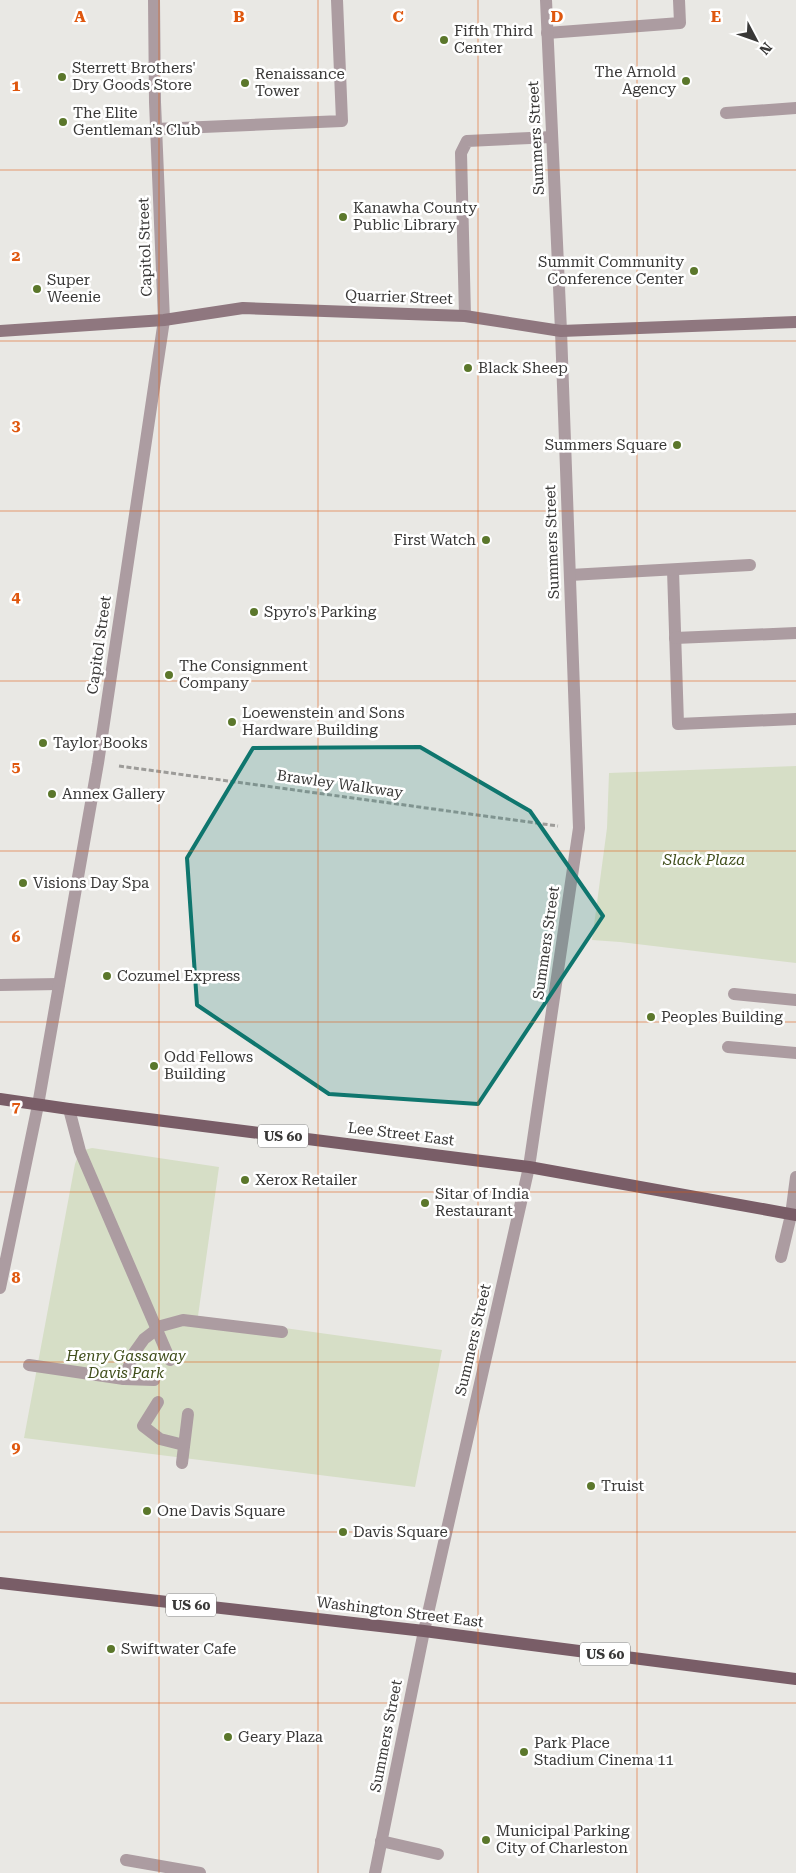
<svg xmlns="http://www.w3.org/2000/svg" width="796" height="1873" font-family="'Roboto Serif',serif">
<rect width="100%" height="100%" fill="#e9e8e4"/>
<!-- green -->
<g fill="#d6dec6">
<polygon points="796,766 796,963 620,942 592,940 607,828 609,773"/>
<polygon points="92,1148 219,1167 198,1316 442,1350 415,1487 24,1438 75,1164 80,1151"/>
</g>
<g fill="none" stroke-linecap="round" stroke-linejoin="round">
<!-- path -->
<polyline stroke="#9d9c99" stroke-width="3" stroke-dasharray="5 2.5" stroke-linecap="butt" points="119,766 558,826"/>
<!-- service -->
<g stroke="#ac9ca1" stroke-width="12">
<polyline points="547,33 680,23 679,0"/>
<polyline points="726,113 796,108"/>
<polyline points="156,129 342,121 337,0"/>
<polyline points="465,316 461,153 467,141 552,137"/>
<polyline points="673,570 678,724 796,719"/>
<polyline points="570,575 750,565"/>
<polyline points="675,638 796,633"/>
<polyline points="734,994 796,1000"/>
<polyline points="728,1047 796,1053"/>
<polyline points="781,1257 791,1215 796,1177"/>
<polyline points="381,1841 438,1854"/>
<polyline points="126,1860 200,1873"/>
</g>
<!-- pedestrian -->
<g stroke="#ac9ca1" stroke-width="12">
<polyline points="69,1109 80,1151 170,1360"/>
<polyline points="29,1365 124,1379 154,1380"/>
<polyline points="124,1379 134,1353 144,1339 161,1326 183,1320 282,1332"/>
<polyline points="158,1402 143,1426 160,1439 184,1445"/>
<polyline points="182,1463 188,1414"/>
</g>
<!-- minor -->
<g stroke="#ac9ca1" stroke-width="12">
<polyline points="0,985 59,984"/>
<polyline points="0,1288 38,1105 98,763 164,320 155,102 154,0"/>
<polyline points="375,1873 424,1631 529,1167 579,828 561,331 546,0"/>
</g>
<!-- secondary -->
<polyline stroke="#8f777f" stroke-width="12" points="0,331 164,320 243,308 465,316 561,331 796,322"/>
<!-- primary -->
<g stroke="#795d67" stroke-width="12">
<polyline points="0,1099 69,1109 529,1167 796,1215"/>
<polyline points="0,1583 424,1631 796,1679"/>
</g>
</g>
<!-- marked area -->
<path fill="#0f766e" fill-opacity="0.2" stroke="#0f766e" stroke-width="4" stroke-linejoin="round" d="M 420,747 L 530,811 L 603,916 L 478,1104 L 329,1094 L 197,1005 L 187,858 L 253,748 Z"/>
<!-- grid -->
<path fill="none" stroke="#df570e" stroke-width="1" stroke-opacity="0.55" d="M 159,0 L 159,1873M 318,0 L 318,1873M 478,0 L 478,1873M 637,0 L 637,1873M 0,170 L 796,170M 0,341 L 796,341M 0,511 L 796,511M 0,681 L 796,681M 0,851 L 796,851M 0,1022 L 796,1022M 0,1192 L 796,1192M 0,1362 L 796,1362M 0,1532 L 796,1532M 0,1703 L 796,1703"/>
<!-- markers -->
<g fill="#5b772b" stroke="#fff" stroke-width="2">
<circle cx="444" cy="40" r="5"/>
<circle cx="62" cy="77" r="5"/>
<circle cx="686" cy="81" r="5"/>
<circle cx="245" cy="83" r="5"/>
<circle cx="63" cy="122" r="5"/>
<circle cx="343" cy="217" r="5"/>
<circle cx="694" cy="271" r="5"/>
<circle cx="37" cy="289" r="5"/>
<circle cx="468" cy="368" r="5"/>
<circle cx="677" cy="445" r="5"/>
<circle cx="486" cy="540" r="5"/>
<circle cx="254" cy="612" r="5"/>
<circle cx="169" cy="675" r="5"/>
<circle cx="232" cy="722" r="5"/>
<circle cx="43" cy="743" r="5"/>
<circle cx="52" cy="794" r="5"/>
<circle cx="23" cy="883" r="5"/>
<circle cx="107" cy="976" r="5"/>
<circle cx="651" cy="1017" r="5"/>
<circle cx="154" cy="1066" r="5"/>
<circle cx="245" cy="1180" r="5"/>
<circle cx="425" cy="1203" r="5"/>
<circle cx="591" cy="1486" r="5"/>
<circle cx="147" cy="1511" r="5"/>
<circle cx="343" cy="1532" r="5"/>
<circle cx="111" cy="1649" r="5"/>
<circle cx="228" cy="1737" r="5"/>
<circle cx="524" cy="1752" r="5"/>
<circle cx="486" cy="1840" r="5"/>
</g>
<g text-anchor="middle" stroke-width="5" stroke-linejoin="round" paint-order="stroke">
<!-- shield labels -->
<g fill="#fff" stroke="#747473" stroke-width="1">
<rect x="258" y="1124.5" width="50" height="23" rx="4"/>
<rect x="166" y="1593.5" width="50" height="23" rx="4"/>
<rect x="580" y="1642.5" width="50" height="23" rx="4"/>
</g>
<g font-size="14" font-weight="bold" fill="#393837">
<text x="283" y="1141">US 60</text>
<text x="191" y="1610">US 60</text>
<text x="605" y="1659">US 60</text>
</g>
<!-- poi labels -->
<g font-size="15" fill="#393837" stroke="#fff" text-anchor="start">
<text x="454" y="36">Fifth Third<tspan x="454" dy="17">Center</tspan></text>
<text x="72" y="73">Sterrett Brothers'<tspan x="72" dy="17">Dry Goods Store</tspan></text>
<text x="676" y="77" text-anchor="end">The Arnold<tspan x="676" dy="17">Agency</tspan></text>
<text x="255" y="79">Renaissance<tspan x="255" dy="17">Tower</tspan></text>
<text x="73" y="118">The Elite<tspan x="73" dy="17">Gentleman's Club</tspan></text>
<text x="353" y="213">Kanawha County<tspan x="353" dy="17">Public Library</tspan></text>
<text x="684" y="267" text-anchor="end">Summit Community<tspan x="684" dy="17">Conference Center</tspan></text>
<text x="47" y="285">Super<tspan x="47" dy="17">Weenie</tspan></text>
<text x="478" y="373">Black Sheep</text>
<text x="667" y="450" text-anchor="end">Summers Square</text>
<text x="476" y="545" text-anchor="end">First Watch</text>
<text x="264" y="617">Spyro's Parking</text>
<text x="179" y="671">The Consignment<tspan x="179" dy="17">Company</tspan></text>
<text x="242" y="718">Loewenstein and Sons<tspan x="242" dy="17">Hardware Building</tspan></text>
<text x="53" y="748">Taylor Books</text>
<text x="62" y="799">Annex Gallery</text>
<text x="33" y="888">Visions Day Spa</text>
<text x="117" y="981">Cozumel Express</text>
<text x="661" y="1022">Peoples Building</text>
<text x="164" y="1062">Odd Fellows<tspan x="164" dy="17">Building</tspan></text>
<text x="255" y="1185">Xerox Retailer</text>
<text x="435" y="1199">Sitar of India<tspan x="435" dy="17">Restaurant</tspan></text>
<text x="601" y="1491">Truist</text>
<text x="157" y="1516">One Davis Square</text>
<text x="353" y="1537">Davis Square</text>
<text x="121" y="1654">Swiftwater Cafe</text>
<text x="238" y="1742">Geary Plaza</text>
<text x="534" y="1748">Park Place<tspan x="534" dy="17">Stadium Cinema 11</tspan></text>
<text x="496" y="1836">Municipal Parking<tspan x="496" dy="17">City of Charleston</tspan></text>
</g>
<!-- street labels -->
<g font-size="15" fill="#393837" stroke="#fff">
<text transform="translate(536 138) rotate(-93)" y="5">Summers Street</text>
<text transform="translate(145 247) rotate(-92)" y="5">Capitol Street</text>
<text transform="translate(399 297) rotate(2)" y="5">Quarrier Street</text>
<text transform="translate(552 542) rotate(-92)" y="5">Summers Street</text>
<text transform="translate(99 645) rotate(-82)" y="5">Capitol Street</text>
<text transform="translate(340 784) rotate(8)" y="5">Brawley Walkway</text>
<text transform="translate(546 943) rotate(-82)" y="5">Summers Street</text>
<text transform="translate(401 1134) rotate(7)" y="5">Lee Street East</text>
<text transform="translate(473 1340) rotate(-77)" y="5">Summers Street</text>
<text transform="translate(400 1612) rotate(7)" y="5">Washington Street East</text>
<text transform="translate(386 1736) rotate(-79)" y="5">Summers Street</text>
</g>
<!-- park labels -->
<g font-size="15" font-style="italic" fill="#404e1b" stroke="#fff">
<text x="704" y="865">Slack Plaza</text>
<text x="126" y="1361">Henry Gassaway<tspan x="126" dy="17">Davis Park</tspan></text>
</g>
</g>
<g font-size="16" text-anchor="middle" font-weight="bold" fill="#df570e" stroke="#fff" stroke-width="5" stroke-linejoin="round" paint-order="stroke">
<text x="80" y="22">A</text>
<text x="239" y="22">B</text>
<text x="398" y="22">C</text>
<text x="557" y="22">D</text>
<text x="716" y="22">E</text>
<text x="16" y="91">1</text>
<text x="16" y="261">2</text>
<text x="16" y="431">3</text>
<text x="16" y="602">4</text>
<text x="16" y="772">5</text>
<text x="16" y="942">6</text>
<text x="16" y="1112">7</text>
<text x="16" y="1283">8</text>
<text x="16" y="1453">9</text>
</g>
<!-- north arrow -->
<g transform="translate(756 40) rotate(131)" stroke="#ffffff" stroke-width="4" paint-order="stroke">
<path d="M0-4L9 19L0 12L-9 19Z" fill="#393837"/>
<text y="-8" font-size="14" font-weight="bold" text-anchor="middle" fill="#393837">N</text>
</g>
</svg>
